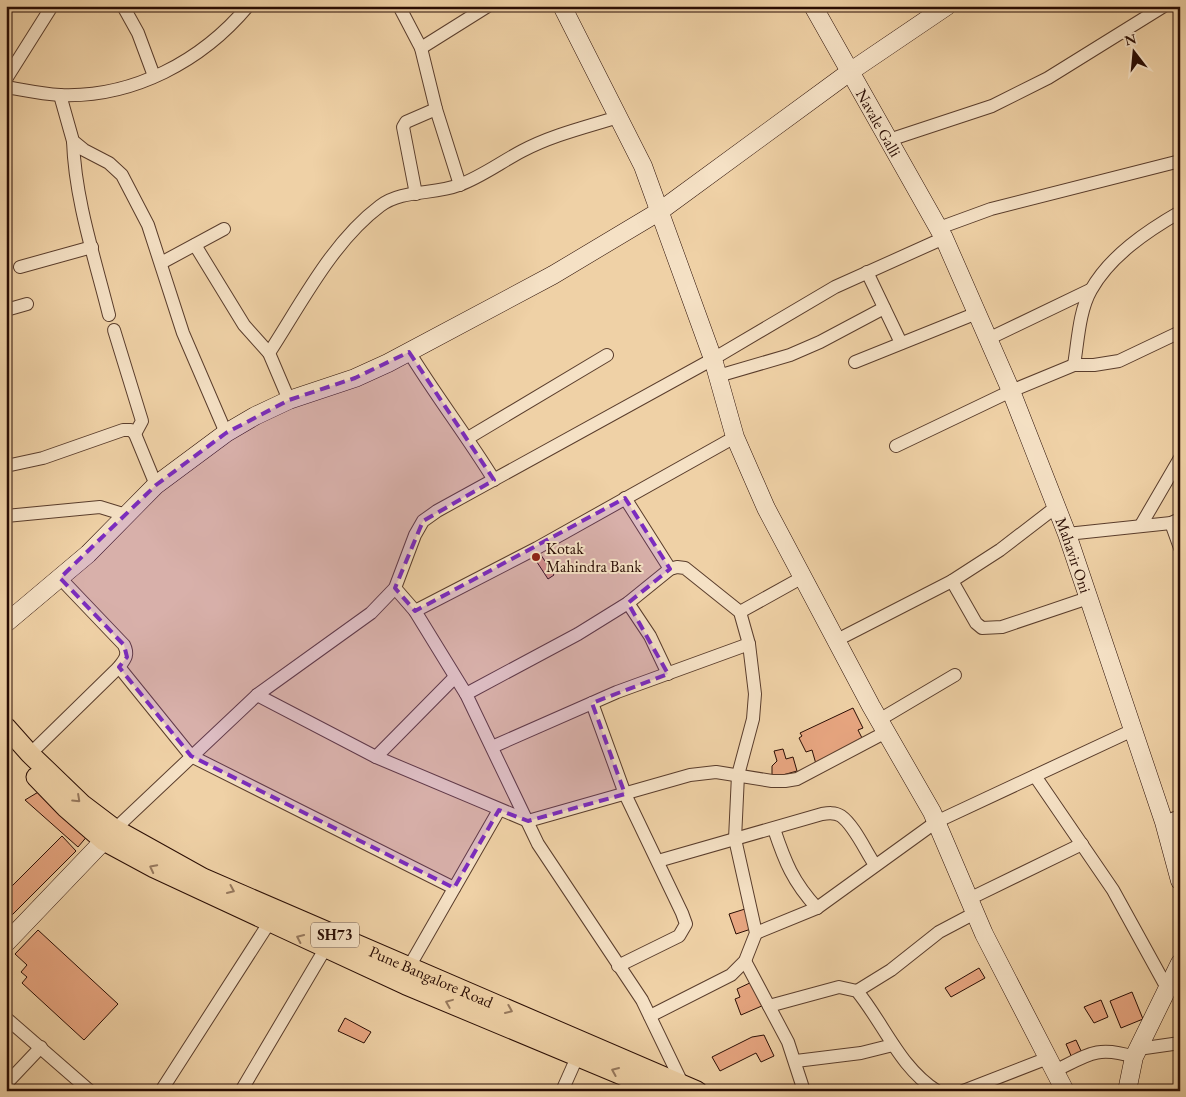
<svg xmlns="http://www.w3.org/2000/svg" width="1186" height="1097" font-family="'EB Garamond',serif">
<rect width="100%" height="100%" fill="#efd1a6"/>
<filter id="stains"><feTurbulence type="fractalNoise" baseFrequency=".004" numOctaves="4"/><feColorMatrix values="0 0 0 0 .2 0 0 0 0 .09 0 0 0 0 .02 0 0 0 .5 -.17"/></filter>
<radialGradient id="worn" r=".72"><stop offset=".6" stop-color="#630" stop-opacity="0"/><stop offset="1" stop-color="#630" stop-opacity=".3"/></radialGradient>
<!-- building -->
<g fill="#e8a681" stroke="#290c03">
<polygon points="539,552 554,575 548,579 533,556"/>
<polygon points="853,708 863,728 858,730 864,742 816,764 812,750 806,752 799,738 802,736 800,733"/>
<polygon points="783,749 786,759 793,757 797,771 772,778 772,766 777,761 774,751"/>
<polygon points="40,791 89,834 78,847 25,800"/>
<polygon points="62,836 76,851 6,921 6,892"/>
<polygon points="745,909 751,929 736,934 729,914"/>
<polygon points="38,930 118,1004 84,1040 22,983 27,977 21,972 27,965 15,954"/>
<polygon points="979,968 985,978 951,997 945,988"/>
<polygon points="754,981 764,1005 741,1015 735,999 740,997 737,989"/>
<polygon points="1132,992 1143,1019 1121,1028 1110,1001"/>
<polygon points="1101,1000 1108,1017 1094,1023 1084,1007"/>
<polygon points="345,1018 371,1032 364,1043 338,1031"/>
<polygon points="764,1035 774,1056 761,1062 756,1053 720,1071 712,1057 752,1037"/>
<polygon points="1076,1040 1082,1053 1072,1058 1066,1044"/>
</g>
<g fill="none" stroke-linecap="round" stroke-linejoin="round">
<!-- street casing -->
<g stroke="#5a3d2c" stroke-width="14">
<g id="street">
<polyline points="123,6 138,33 154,76"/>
<polyline points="399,6 421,48 436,109 460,185"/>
<polyline points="421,48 488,6"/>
<polyline points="6,79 52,6"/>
<path d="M 6,87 C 24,90 42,94 60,95 C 133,98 202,61 248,6"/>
<polyline points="60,95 73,141 84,150 109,163 122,175 148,225 183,333 226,433"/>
<polyline points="889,140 992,106 1048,78 1164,6"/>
<path d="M 73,141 C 75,200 95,259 109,315"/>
<polyline points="416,194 403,127 406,122 436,109"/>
<polyline points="939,228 991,209 1180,161"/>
<polyline points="195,245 244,325 269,353 289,400"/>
<polyline points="161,263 224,229"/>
<polyline points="20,267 92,247"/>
<polyline points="867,272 901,343"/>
<polyline points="6,310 27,304"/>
<polyline points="114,330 142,421 135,434"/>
<polyline points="988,339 1090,290"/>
<path d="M 409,352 C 436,396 467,436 494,480"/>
<path d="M 269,353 C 301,304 332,242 380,206 C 402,189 434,195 459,185 C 481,177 501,162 522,151 C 552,135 586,127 618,117"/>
<polyline points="855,362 977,313"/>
<path d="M 1074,365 C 1078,341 1079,311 1091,290 C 1110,256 1147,231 1180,212"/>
<polyline points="718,376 790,355 820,342 884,308"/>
<polyline points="468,438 607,355"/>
<polyline points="896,446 1011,391 1074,365 1094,365 1119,361 1180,332"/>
<polyline points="6,466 43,458 123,430 131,430 135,434 156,485"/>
<polyline points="625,498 670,569"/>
<polyline points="6,516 100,507 126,515"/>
<polyline points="1171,523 1180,548"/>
<polyline points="1141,525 1180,458"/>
<polyline points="1067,534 1171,523 1180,519"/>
<polyline points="952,581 976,623 982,628 1002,627 1088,598"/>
<polyline points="395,588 415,611 466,694 538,844 642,1000 683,1085"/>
<polyline points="628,603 650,636 668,674"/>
<polyline points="415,611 537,548 735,437"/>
<polyline points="740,612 803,577"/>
<polyline points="837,640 952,581 1000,550 1056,507"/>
<polyline points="119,667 191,756 454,888"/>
<polyline points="466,694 578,634 628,603 670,569 677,567 685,568 740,612 749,644 617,692 492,747"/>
<polyline points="257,695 376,757 528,821 690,775 716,772 772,781 785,781 797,779 886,732"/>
<polyline points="592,703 625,794 682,913 686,924 679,936 618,966"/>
<polyline points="879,720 955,675"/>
<path d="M 30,754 L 119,667 C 125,659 129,655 124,645 L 60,578"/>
<polyline points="376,757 455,677"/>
<polyline points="1035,776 1113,890 1167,988"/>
<polyline points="1164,822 1180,816"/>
<polyline points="115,829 257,695 371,613 395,588 415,535 423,521 437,511 713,359 835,287 944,238"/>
<path d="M 774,829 C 785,862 793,882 817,908"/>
<path d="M 658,861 L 822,814 C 828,813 835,812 841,816 C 854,825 866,852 875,865"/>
<polyline points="969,899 1082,844"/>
<polyline points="756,933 817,908 936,822 1133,730"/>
<polyline points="745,961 788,1042 804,1091"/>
<polyline points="409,967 499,810"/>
<polyline points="857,991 891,970 939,932 975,913"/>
<path d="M 769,1006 L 839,987 L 857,991 C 884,1024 900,1068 937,1091"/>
<polyline points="650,1016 731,975 745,961 756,933 735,839 738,775 753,719 755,694 749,644"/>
<polyline points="6,1018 90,1091"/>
<polyline points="1138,1049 1180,1043"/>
<polyline points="796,1061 861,1053 893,1045"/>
<path d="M 1055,1071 C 1087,1055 1097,1045 1134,1057"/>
<polyline points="6,1084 41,1047"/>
<polyline points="161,1091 269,923"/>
<polyline points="241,1091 325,949"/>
<polyline points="562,1091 578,1055"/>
<polyline points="963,1091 1048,1058"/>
</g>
</g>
<!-- secondary casing -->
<g stroke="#290c03" stroke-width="19">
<g id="secondary">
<polyline points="562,6 643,166 713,359 735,437 766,508 871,706 932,812 984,934 1065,1091"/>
<path id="s1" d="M 813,6 L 944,238 L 1011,391 L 1067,534 L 1164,822 L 1180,881"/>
<polyline points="6,623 88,554 156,485 226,433 255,416 289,400 355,378 388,363 553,275 660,211 851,71 947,6"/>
<polyline points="6,943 113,831"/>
<polyline points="1127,1091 1134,1057 1180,963"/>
</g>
</g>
<!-- primary casing -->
<g stroke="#290c03" stroke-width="21">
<g id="primary">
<path id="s2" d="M 6,727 L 30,754 L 82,804 L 115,829 L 203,878 L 697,1091"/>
<polyline points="36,777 65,807 104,841 154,868 406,985 660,1091"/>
</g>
</g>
<!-- street -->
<use href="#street" stroke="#f5e1c5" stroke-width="12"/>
<!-- secondary -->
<use href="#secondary" stroke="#f5e1c5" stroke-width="18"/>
<!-- primary -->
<use href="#primary" stroke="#efd1a6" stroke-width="19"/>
</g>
<!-- one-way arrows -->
<defs><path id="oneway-chevron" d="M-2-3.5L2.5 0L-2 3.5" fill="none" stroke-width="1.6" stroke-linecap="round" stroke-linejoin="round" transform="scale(1.25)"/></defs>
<g stroke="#96785d">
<use href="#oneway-chevron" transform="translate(77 799) rotate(43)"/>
<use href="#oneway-chevron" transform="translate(153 868) rotate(-153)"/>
<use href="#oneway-chevron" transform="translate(231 890) rotate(24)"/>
<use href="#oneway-chevron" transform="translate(300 938) rotate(-155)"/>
<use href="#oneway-chevron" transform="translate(449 1003) rotate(-158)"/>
<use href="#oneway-chevron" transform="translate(509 1010) rotate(23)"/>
<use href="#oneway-chevron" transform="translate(615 1071) rotate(-157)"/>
</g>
<!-- marked area -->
<path fill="#7b2cbf" fill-opacity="0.2" stroke="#7b2cbf" stroke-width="4" stroke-dasharray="10 6" stroke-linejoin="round" d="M 409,352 L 494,480 L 423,521 L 395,588 L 415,611 L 625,498 L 670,569 L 628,603 L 668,674 L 592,703 L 625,794 L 528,821 L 499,810 L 454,888 L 191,756 L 119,667 L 127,657 L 124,645 L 60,578 L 156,485 L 226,433 L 289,400 L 355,378 Z"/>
<!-- markers -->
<circle fill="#8f2418" stroke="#f5e1c5" stroke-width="2" cx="536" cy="557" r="5"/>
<g text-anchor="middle" stroke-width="4" stroke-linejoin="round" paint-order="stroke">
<!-- shield labels -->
<rect fill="#f5e1c5" stroke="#664c3d" stroke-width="1" x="311" y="922.5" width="48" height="25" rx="4"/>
<g font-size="15" font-weight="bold" fill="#290c03">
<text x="335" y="940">SH73</text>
</g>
<!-- street labels -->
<g font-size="16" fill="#290c03" stroke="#f5e1c5">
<text dy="6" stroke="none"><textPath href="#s1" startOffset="134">Navale Galli</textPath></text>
<text dy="6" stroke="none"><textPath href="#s1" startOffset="609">Mahavir Oni</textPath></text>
<text dy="6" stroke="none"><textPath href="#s2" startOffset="499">Pune Bangalore Road</textPath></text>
</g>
<!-- poi labels -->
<g font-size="16" fill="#290c03" stroke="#f5e1c5" text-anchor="start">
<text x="546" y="554">Kotak<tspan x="546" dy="18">Mahindra Bank</tspan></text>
</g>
</g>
<!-- margin -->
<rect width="1186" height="1097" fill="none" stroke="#efd1a6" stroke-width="25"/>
<rect x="8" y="8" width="1171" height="1082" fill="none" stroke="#290c03" stroke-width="2.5"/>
<rect x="12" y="12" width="1161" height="1072" fill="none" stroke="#290c03"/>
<!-- north arrow -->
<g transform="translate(1134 52) rotate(344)" stroke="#f5e1c5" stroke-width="4" paint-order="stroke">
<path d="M0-4L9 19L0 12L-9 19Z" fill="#290c03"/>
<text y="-8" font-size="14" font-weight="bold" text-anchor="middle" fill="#290c03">N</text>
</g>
<rect width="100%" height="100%" filter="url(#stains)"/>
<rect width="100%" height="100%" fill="url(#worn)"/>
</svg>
